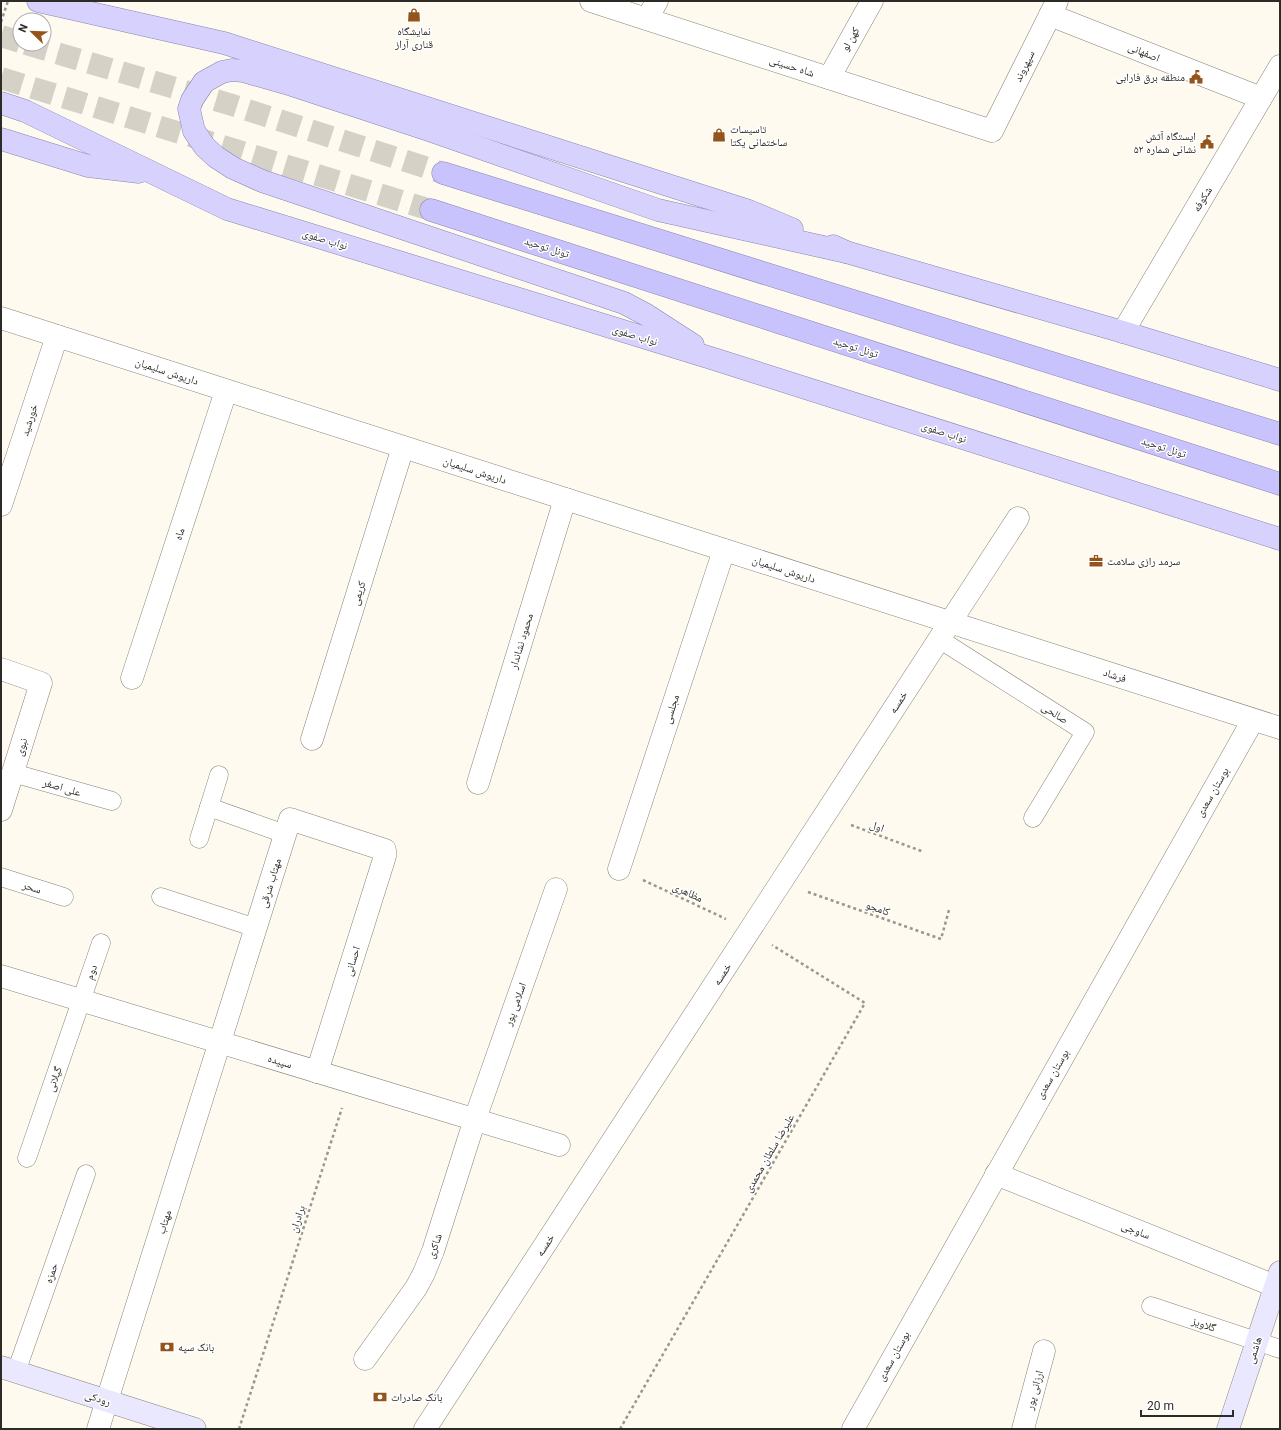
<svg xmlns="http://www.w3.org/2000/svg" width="1281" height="1430" font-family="Roboto,'Noto Naskh Arabic',sans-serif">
<rect width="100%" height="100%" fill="#fffaef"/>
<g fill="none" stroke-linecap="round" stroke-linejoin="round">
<!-- trunk-tunnel -->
<g stroke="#d5d1c7" stroke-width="22" stroke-dasharray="22 11" stroke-linecap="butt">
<polyline points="1,36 20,42"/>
<polyline points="26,44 229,104 443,173"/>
<polyline points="1,78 431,210"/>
</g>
<!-- service casing -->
<g stroke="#868378" stroke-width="19">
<g id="service">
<polyline points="939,639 1085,732 1033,818"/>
<polyline points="13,773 112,801"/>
<polyline points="209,807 285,834"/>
<polyline points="199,839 219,775"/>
<polyline points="1,877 64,897"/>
<polyline points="161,897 256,928"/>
<polyline points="27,1158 101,943"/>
<polyline points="1151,1306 1280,1349"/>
<polyline points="16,1372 86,1174"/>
</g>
</g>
<!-- minor casing -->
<g stroke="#868378" stroke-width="23">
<g id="minor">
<polyline points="591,1 992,131 1057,1"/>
<polyline points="1050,15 1261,98"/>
<polyline points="647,19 657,1"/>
<polyline points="829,78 872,1"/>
<polyline points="1,318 1280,728"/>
<polyline points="1,505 57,336"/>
<polyline points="1,669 41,683 1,810"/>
<polyline points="132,678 226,391"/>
<polyline points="312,739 403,447"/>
<polyline points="478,783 565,499"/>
<polyline points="619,869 724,550"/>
<polyline points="1,976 559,1145"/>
<polyline points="996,1174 1275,1286"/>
<polyline points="365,1359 416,1288 424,1273 433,1251 475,1119 556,889"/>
<polyline points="98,1429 290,819 385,850 385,856 317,1072"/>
<polyline points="425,1429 1018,518"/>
<polyline points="1023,1429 1044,1351"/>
</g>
</g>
<!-- tertiary casing -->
<g stroke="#868378" stroke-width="23">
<g id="tertiary">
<polyline points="1123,332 1280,66"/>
<polyline points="853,1429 1253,720"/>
</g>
</g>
<!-- secondary casing -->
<g stroke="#868378" stroke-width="23">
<g id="secondary">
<polyline points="1,1367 195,1429"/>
<polyline points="1228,1429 1280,1272"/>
</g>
</g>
<!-- primary casing -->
<g stroke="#8884b1" stroke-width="23">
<g id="primary">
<polyline points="38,1 224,43 749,211 792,229"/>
<polyline points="1,103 25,111 227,209 714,359 1280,539"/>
<polyline points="1,139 88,166 139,172"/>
<polyline points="833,246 846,252 1123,332 1280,380"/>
<polyline points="693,345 645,314 624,303 262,181 233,168 216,157 205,147 194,131 189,109 192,100 204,82 222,72 232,70 243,71 292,85 429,130 658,210 846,252"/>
</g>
</g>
<!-- trunk casing -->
<g stroke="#8884b1" stroke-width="23">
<g id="trunk">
<polyline points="443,173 1280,434"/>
<polyline points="431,210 1280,484"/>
</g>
</g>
<!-- path -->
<g stroke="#9a978f" stroke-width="2.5" stroke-dasharray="3 3" stroke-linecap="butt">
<polyline points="1,22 8,1"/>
<polyline points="851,825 924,852"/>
<polyline points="643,880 726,919"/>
<polyline points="808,892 941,939 949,910"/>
<polyline points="239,1429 342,1108"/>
<polyline points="620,1429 865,1003 772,945"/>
</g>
<!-- service -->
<use href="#service" stroke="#fff" stroke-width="18"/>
<!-- minor -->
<use href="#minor" stroke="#fff" stroke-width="22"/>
<!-- tertiary -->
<use href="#tertiary" stroke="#fff" stroke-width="22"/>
<!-- secondary -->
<use href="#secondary" stroke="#eae8fe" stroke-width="22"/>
<!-- primary -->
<use href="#primary" stroke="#d6d2fd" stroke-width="22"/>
<!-- trunk -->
<use href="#trunk" stroke="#c8c3fc" stroke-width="22"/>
</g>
<!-- icons -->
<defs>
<g id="shop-bare" transform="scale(1.08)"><path d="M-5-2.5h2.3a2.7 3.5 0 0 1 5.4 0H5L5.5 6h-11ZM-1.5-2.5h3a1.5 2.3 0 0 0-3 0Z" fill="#94541c" stroke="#fff" stroke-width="2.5" paint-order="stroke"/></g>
<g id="civic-bare" transform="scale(1.08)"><path d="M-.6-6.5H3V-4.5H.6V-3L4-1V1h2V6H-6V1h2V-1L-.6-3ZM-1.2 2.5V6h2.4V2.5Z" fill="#94541c" stroke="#fff" stroke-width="2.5" paint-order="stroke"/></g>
<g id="office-bare" transform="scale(1.08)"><path d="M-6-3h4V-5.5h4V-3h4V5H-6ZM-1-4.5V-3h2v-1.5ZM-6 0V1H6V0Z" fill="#94541c" stroke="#fff" stroke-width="2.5" paint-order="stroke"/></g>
<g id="bank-bare" transform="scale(1.08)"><path d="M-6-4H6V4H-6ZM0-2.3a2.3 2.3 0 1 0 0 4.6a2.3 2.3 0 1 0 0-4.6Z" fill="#94541c" stroke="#fff" stroke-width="2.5" paint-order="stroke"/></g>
</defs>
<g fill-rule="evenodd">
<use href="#shop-bare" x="414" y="15"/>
<use href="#civic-bare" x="1196" y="77"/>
<use href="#shop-bare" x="719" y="135"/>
<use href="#civic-bare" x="1207" y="142"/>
<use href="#office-bare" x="1096" y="561"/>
<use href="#bank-bare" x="167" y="1347"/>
<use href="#bank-bare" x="380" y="1397"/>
</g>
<g text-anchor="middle" stroke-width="3" stroke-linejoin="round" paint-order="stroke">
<!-- poi labels -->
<g font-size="11" fill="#2c2b27" stroke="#fff" text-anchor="start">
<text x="414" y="35" text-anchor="middle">نمایشگاه<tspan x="414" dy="13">قناری آراز</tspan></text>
<text x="1185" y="81" text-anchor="end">منطقه برق فارابی</text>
<text x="730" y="133">تاسیسات<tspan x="730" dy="13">ساختمانی یکتا</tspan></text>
<text x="1196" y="140" text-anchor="end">ایستگاه آتش<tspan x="1196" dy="13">نشانی شماره ۵۲</tspan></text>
<text x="1107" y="565">سرمد رازی سلامت</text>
<text x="178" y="1351">بانک سپه</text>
<text x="391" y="1401">بانک صادرات</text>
</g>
<!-- street labels -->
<g font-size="11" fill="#2c2b27" stroke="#fff">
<text transform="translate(850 39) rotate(-61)" y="4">کهن لو</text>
<text transform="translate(1144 52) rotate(22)" y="4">اصفهانی</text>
<text transform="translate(792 66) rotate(18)" y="4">شاه حسینی</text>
<text transform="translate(1024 66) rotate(-64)" y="4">سپهروند</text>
<text transform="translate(1202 199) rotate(-59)" y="4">شکوفه</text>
<text transform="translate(325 239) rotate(17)" y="4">نواب صفوی</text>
<text transform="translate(547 247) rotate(18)" y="4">تونل توحید</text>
<text transform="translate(635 335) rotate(17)" y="4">نواب صفوی</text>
<text transform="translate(856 347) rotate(18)" y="4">تونل توحید</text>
<text transform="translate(167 371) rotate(18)" y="4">داریوش سلیمیان</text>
<text transform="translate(29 420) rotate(-72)" y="4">خورشید</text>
<text transform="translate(944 432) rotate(18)" y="4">نواب صفوی</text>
<text transform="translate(1164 447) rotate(18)" y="4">تونل توحید</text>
<text transform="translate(475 470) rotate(18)" y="4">داریوش سلیمیان</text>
<text transform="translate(179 534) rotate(-72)" y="4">ماه</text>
<text transform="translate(784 569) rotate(18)" y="4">داریوش سلیمیان</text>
<text transform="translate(358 593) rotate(-73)" y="4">کریمی</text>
<text transform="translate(521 641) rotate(-73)" y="4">محمود نشاندار</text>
<text transform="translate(1115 675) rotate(18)" y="4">فرشاد</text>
<text transform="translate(898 702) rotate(-57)" y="4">خمسه</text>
<text transform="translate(671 709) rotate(-72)" y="4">مجلسی</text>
<text transform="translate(1055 713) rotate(32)" y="4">صالحی</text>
<text transform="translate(21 747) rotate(-73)" y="4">نبوی</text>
<text transform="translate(62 787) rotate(16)" y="4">علی اصغر</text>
<text transform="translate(1212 792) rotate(-60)" y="4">بوستان سعدی</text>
<text transform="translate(877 826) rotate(20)" y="4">اول</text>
<text transform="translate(270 883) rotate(-73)" y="4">مهتاب شرقی</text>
<text transform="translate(32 887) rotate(17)" y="4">سحر</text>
<text transform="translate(688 892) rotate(25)" y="4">مظاهری</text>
<text transform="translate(878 908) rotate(19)" y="4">کامجو</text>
<text transform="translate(352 961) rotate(-73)" y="4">احسانی</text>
<text transform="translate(91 972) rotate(-71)" y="4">دوم</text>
<text transform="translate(722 974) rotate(-57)" y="4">خمسه</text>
<text transform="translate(515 1004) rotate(-70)" y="4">اسلامی پور</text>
<text transform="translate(280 1061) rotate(17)" y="4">سپیده</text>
<text transform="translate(1052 1074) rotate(-60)" y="4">بوستان سعدی</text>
<text transform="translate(54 1079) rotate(-71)" y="4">گیلانی</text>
<text transform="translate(769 1153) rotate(-60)" y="4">علیرضا سلطان محمدی</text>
<text transform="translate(297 1219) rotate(-72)" y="4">برادران</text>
<text transform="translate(164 1222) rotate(-73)" y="4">مهتاب</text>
<text transform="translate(1136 1230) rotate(22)" y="4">ساوجی</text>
<text transform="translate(545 1245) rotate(-57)" y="4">خمسه</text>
<text transform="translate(434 1246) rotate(-71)" y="4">شاکری</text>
<text transform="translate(51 1273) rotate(-71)" y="4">حمزه</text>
<text transform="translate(1204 1324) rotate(19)" y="4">گلاویز</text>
<text transform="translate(1254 1350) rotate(-72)" y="4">هاشمی</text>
<text transform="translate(893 1356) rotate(-61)" y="4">بوستان سعدی</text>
<text transform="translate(1034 1390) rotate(-75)" y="4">ارزانی پور</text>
<text transform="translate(98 1398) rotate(18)" y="4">رودکی</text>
</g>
</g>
<!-- border -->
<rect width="1281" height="1430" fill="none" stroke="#2c2b27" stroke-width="4"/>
<!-- north arrow -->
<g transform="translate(32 32) rotate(293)"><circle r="19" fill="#ffffff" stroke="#abaaa9"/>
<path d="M0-3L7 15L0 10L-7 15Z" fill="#94541c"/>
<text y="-6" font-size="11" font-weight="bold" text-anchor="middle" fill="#2c2b27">N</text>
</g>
<!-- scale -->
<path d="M1141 1410v6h92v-6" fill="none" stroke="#2c2b27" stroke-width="2"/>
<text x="1147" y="1410" font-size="12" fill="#2c2b27" stroke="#ffffff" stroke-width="3" paint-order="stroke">20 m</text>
</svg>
